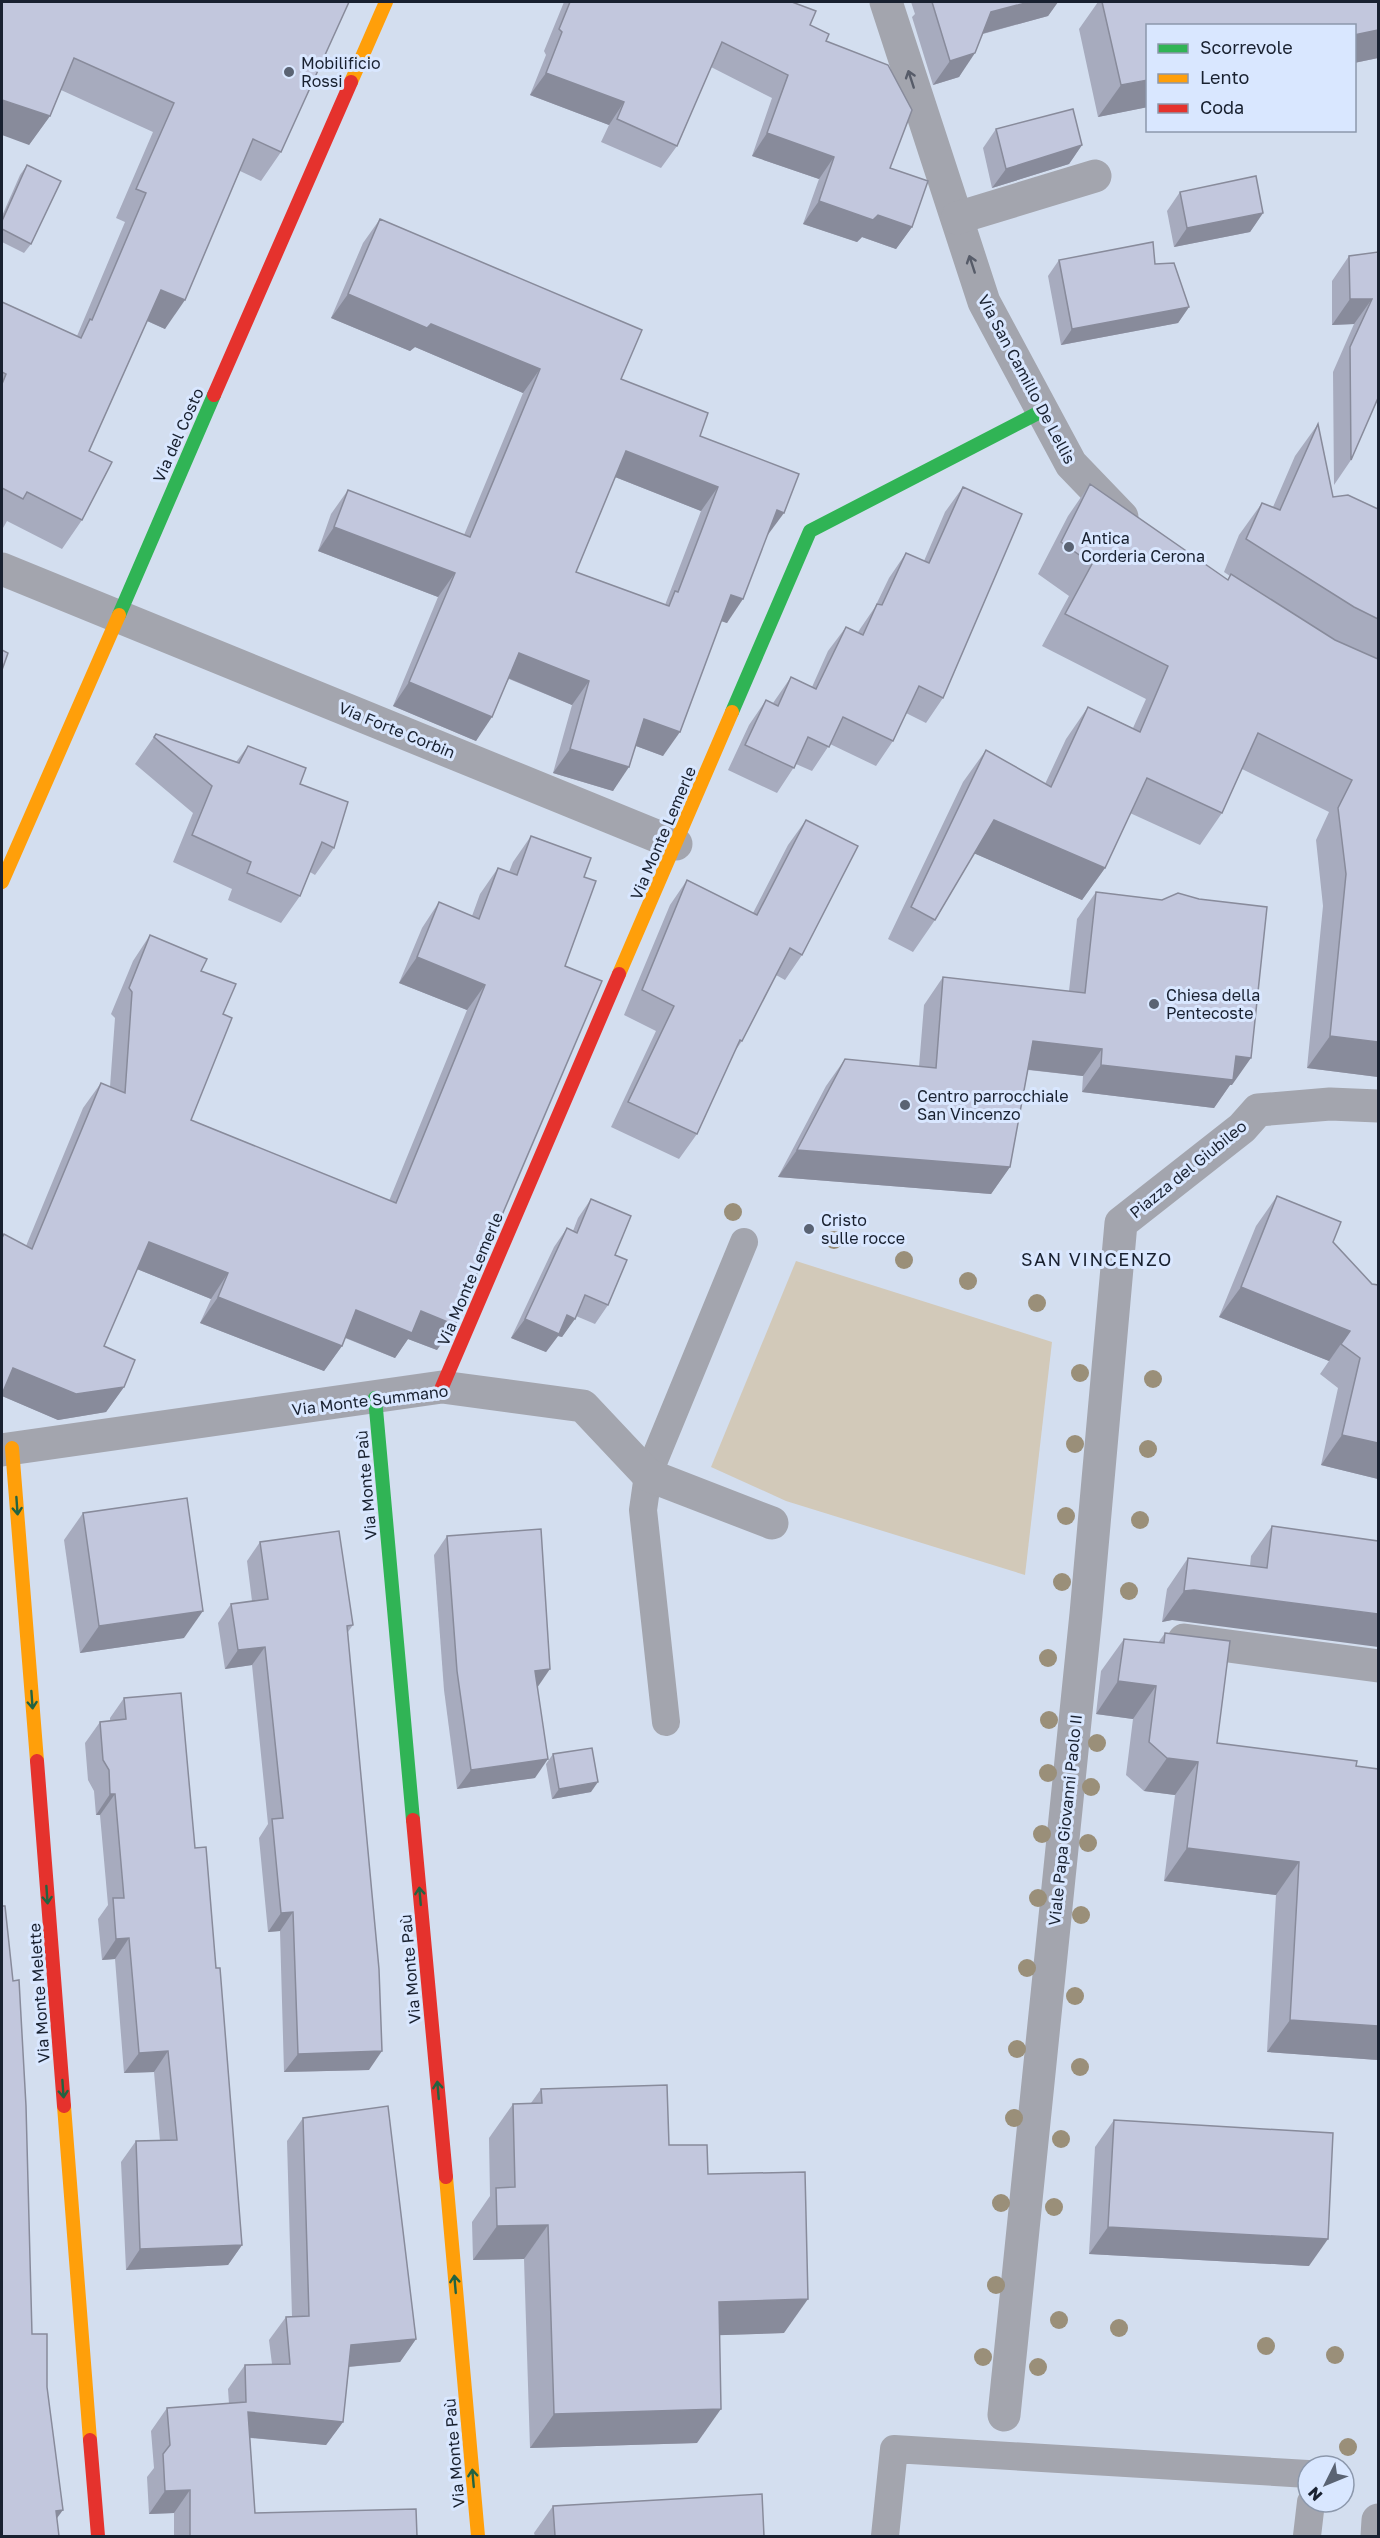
<svg xmlns="http://www.w3.org/2000/svg" width="1380" height="2538" font-family="'Golos Text',sans-serif">
<rect width="100%" height="100%" fill="#d3deef"/>
<!-- green -->
<polygon fill="#d2c9b9" points="796,1261 1052,1342 1025,1575 786,1501 711,1467"/>
<g fill="none" stroke-linecap="round" stroke-linejoin="round">
<!-- lane -->
<g stroke="#a3a5ae" stroke-width="28">
<polyline points="666,1722 643,1510 648,1475 744,1242"/>
<polyline points="885,2536 894,2449 1308,2474"/>
<polyline points="1307,2536 1311,2502"/>
</g>
<!-- street -->
<g stroke="#a3a5ae" stroke-width="33">
<polyline points="886,2 984,302 1071,464 1122,517"/>
<polyline points="957,218 1095,176"/>
<polyline points="2,569 676,844"/>
<polyline points="2,1450 442,1387 583,1406 648,1475 772,1523"/>
<polyline points="1184,1640 1378,1666"/>
<polyline points="1004,2415 1086,1614 1121,1223 1242,1128 1258,1110 1330,1104 1378,1106"/>
<polyline points="1377,2536 1378,2520"/>
</g>
<!-- fast -->
<g stroke="#30b455" stroke-width="14">
<polyline points="119,615 214,395"/>
<polyline points="732,712 810,531 1042,411"/>
<polyline points="375,1398 413,1820"/>
</g>
<!-- slow -->
<g stroke="#ff9f0a" stroke-width="14">
<polyline points="351,82 386,2"/>
<polyline points="2,882 119,615"/>
<polyline points="619,974 732,712"/>
<polyline points="12,1448 37,1761"/>
<polyline points="64,2106 90,2440"/>
<polyline points="446,2177 478,2536"/>
</g>
<!-- jam -->
<g stroke="#e5322d" stroke-width="14">
<polyline points="214,395 351,82"/>
<polyline points="442,1387 619,974"/>
<polyline points="37,1761 64,2106"/>
<polyline points="413,1820 446,2177"/>
<polyline points="90,2440 98,2536"/>
</g>
</g>
<!-- trees -->
<g fill="#9a8f79">
<circle cx="733" cy="1212" r="9"/>
<circle cx="834" cy="1240" r="9"/>
<circle cx="904" cy="1260" r="9"/>
<circle cx="968" cy="1281" r="9"/>
<circle cx="1037" cy="1303" r="9"/>
<circle cx="1080" cy="1373" r="9"/>
<circle cx="1153" cy="1379" r="9"/>
<circle cx="1075" cy="1444" r="9"/>
<circle cx="1148" cy="1449" r="9"/>
<circle cx="1066" cy="1516" r="9"/>
<circle cx="1140" cy="1520" r="9"/>
<circle cx="1062" cy="1582" r="9"/>
<circle cx="1129" cy="1591" r="9"/>
<circle cx="1048" cy="1658" r="9"/>
<circle cx="1049" cy="1720" r="9"/>
<circle cx="1097" cy="1743" r="9"/>
<circle cx="1048" cy="1773" r="9"/>
<circle cx="1091" cy="1787" r="9"/>
<circle cx="1042" cy="1834" r="9"/>
<circle cx="1088" cy="1843" r="9"/>
<circle cx="1038" cy="1898" r="9"/>
<circle cx="1081" cy="1915" r="9"/>
<circle cx="1027" cy="1968" r="9"/>
<circle cx="1075" cy="1996" r="9"/>
<circle cx="1017" cy="2049" r="9"/>
<circle cx="1080" cy="2067" r="9"/>
<circle cx="1014" cy="2118" r="9"/>
<circle cx="1061" cy="2139" r="9"/>
<circle cx="1001" cy="2203" r="9"/>
<circle cx="1054" cy="2207" r="9"/>
<circle cx="996" cy="2285" r="9"/>
<circle cx="1059" cy="2320" r="9"/>
<circle cx="1119" cy="2328" r="9"/>
<circle cx="1266" cy="2346" r="9"/>
<circle cx="1335" cy="2355" r="9"/>
<circle cx="983" cy="2357" r="9"/>
<circle cx="1038" cy="2367" r="9"/>
<circle cx="1348" cy="2447" r="9"/>
</g>
<!-- wall -->
<g fill="#a7abbe" fill-rule="evenodd">
<polygon points="2,2 281,152 261,181 240,171 165,329 147,321 89,451 82,520 62,549 7,521 3,528 2,527 2,302 77,336 125,222 116,218 153,132 61,90 50,116 29,145"/>
<polygon points="564,2 792,2 810,25 826,41 890,168 912,227 896,249 862,237 857,242 803,224 819,179 752,156 772,98 711,67 677,146 661,168 601,142 609,125 530,95 546,55 544,51"/>
<polygon points="911,2 1058,2 1048,16 983,34 959,77 933,85 912,17 915,14"/>
<polygon points="1098,2 1378,2 1378,58 1354,63 1354,26 1148,26 1148,107 1098,117 1079,29"/>
<polygon points="996,129 1082,145 1069,164 992,188 983,148"/>
<polygon points="27,165 31,244 24,253 2,242 2,216 20,175"/>
<polygon points="1180,192 1263,213 1250,232 1174,247 1167,211"/>
<path d="M 380,219 L 621,379 L 700,436 L 767,536 L 727,623 L 721,621 L 663,756 L 636,746 L 613,791 L 553,773 L 572,705 L 509,679 L 476,741 L 393,706 L 438,597 L 318,551 L 331,514 L 348,490 L 464,535 L 523,393 L 415,347 L 410,351 L 331,318 L 363,243 ZM 615,477 L 701,511 L 665,605 L 576,572 Z"/>
<polygon points="1378,252 1351,460 1334,485 1333,372 1354,324 1332,325 1332,281 1349,256"/>
<polygon points="1059,260 1155,264 1189,307 1178,323 1061,345 1048,276"/>
<polygon points="1318,424 1333,497 1378,509 1378,1077 1307,1068 1323,906 1316,840 1329,812 1242,769 1222,813 1200,845 1130,813 1105,868 1082,900 974,853 935,920 913,952 888,939 963,782 986,750 1045,784 1066,739 1088,707 1133,728 1146,699 1042,646 1069,596 1038,574 1068,516 1090,484 1227,580 1230,576 1224,572 1239,535 1262,503 1273,507 1295,456"/>
<polygon points="963,487 943,698 926,723 906,713 893,741 876,766 830,744 812,771 796,764 777,793 728,770 749,725 766,700 773,703 791,677 812,687 828,651 846,627 858,632 875,607 889,578 906,553 924,561 945,512"/>
<polygon points="156,734 236,762 248,746 300,784 334,848 315,875 310,872 300,896 281,923 228,900 232,889 173,862 193,813 135,764"/>
<polygon points="806,820 802,955 785,980 776,975 742,1041 735,1051 697,1134 679,1159 611,1127 656,1031 624,1015 670,905 687,880 753,913 788,845"/>
<polygon points="531,836 584,877 565,966 437,1350 408,1339 395,1358 345,1338 342,1346 324,1371 200,1323 211,1299 137,1269 104,1346 124,1387 106,1412 58,1420 2,1396 2,1237 26,1246 83,1108 101,1083 110,1087 115,1018 111,1014 133,961 150,935 201,971 223,1014 191,1120 389,1201 467,1010 399,983 422,928 439,902 472,916 480,894 498,868 509,872 513,862"/>
<polygon points="1096,892 1232,1085 1230,1085 1214,1108 1082,1092 1083,1076 1028,1070 1010,1167 991,1194 778,1177 826,1086 845,1059 919,1067 924,1005 943,977 1069,991 1077,919"/>
<polygon points="1277,1196 1333,1242 1372,1284 1378,1479 1321,1465 1338,1388 1320,1374 1329,1361 1219,1317 1256,1226"/>
<polygon points="591,1199 615,1255 608,1305 595,1324 576,1316 562,1337 558,1336 546,1352 511,1338 554,1247 567,1228 573,1231 578,1218"/>
<polygon points="83,1513 184,1638 80,1653 64,1540"/>
<polygon points="1272,1526 1378,1541 1172,1620 1162,1622 1167,1589 1188,1558 1250,1566 1251,1556"/>
<polygon points="447,1536 538,1687 535,1778 457,1789 444,1690 434,1555"/>
<polygon points="260,1542 353,1625 348,1632 369,2070 284,2072 280,1931 268,1932 259,1838 268,1824 252,1665 225,1669 218,1623 231,1604 252,1601 247,1561"/>
<polygon points="1165,1633 1217,1743 1356,1766 1378,1769 1378,2060 1267,2052 1276,1895 1164,1881 1175,1795 1144,1791 1126,1775 1133,1719 1096,1714 1101,1671 1124,1639 1158,1643"/>
<polygon points="124,1698 195,1848 216,1968 242,2245 228,2265 126,2270 121,2162 136,2141 160,2141 154,2072 124,2073 115,1959 102,1960 98,1919 108,1905 100,1815 96,1815 94,1791 88,1780 85,1743 100,1722 110,1721 110,1718"/>
<polygon points="553,1754 591,1792 552,1799 546,1764"/>
<polygon points="541,2089 669,2145 708,2174 784,2333 720,2335 697,2443 530,2448 524,2259 473,2260 472,2222 490,2196 489,2138 513,2104 531,2103"/>
<polygon points="303,2118 416,2339 400,2362 349,2367 343,2422 326,2445 250,2438 255,2513 417,2536 174,2536 174,2513 149,2514 147,2477 154,2468 151,2431 167,2408 229,2404 228,2389 245,2365 272,2364 269,2340 286,2317 292,2317 287,2141"/>
<polygon points="1114,2120 1309,2266 1089,2254 1095,2147"/>
<polygon points="553,2506 764,2536 535,2536 534,2533"/>
</g>
<!-- shaded-wall -->
<g fill="#888b9b">
<polygon points="1029,2 1058,2 1048,16 974,36 991,12"/>
<polygon points="1378,30 1378,58 1354,63 1354,35"/>
<polygon points="975,53 959,77 933,85 950,61"/>
<polygon points="546,73 624,102 609,125 530,95"/>
<polygon points="1148,80 1148,107 1098,117 1121,85"/>
<polygon points="2,100 50,116 29,145 2,135"/>
<polygon points="767,133 834,157 819,179 752,156"/>
<polygon points="1082,145 1069,164 992,188 1006,169"/>
<polygon points="819,201 878,215 912,227 896,249 862,237 857,242 803,224"/>
<polygon points="1263,213 1250,232 1174,247 1187,228"/>
<polygon points="161,290 185,300 165,329 141,318"/>
<polygon points="348,294 431,324 540,369 523,393 415,347 410,351 331,318"/>
<polygon points="1350,299 1372,299 1354,324 1332,325"/>
<polygon points="1189,307 1178,323 1061,345 1072,329"/>
<polygon points="626,451 718,487 701,511 610,475"/>
<polygon points="777,510 784,513 767,536"/>
<polygon points="334,527 455,573 438,597 318,551"/>
<polygon points="731,595 743,599 727,623 715,619"/>
<polygon points="519,653 589,681 572,705 503,676"/>
<polygon points="409,682 492,717 476,741 393,706"/>
<polygon points="644,719 680,732 663,756 628,743"/>
<polygon points="570,749 629,767 613,791 553,773"/>
<polygon points="994,820 1105,868 1082,900 971,852"/>
<polygon points="417,957 485,985 467,1010 399,983"/>
<polygon points="1330,1036 1378,1042 1378,1077 1307,1068"/>
<polygon points="1033,1041 1102,1049 1083,1076 1014,1068"/>
<polygon points="1236,1056 1251,1058 1232,1085 1230,1085 1214,1108 1082,1092 1101,1065"/>
<polygon points="797,1150 1010,1167 991,1194 778,1177"/>
<polygon points="149,1242 228,1273 211,1299 132,1267"/>
<polygon points="1241,1287 1350,1331 1329,1361 1219,1317"/>
<polygon points="218,1297 342,1346 324,1371 200,1323"/>
<polygon points="356,1310 421,1311 455,1325 437,1350 408,1339 395,1358 339,1335"/>
<polygon points="567,1315 575,1319 562,1337 558,1336 546,1352 511,1338 525,1319"/>
<polygon points="13,1368 124,1387 106,1412 58,1420 2,1396 2,1385"/>
<polygon points="1342,1435 1378,1443 1378,1479 1321,1465"/>
<polygon points="1194,1590 1378,1614 1378,1647 1172,1620 1162,1622 1184,1591"/>
<polygon points="203,1611 184,1638 80,1653 99,1626"/>
<polygon points="265,1647 252,1665 225,1669 238,1650"/>
<polygon points="550,1669 537,1688 535,1671"/>
<polygon points="1118,1681 1156,1686 1133,1719 1096,1714"/>
<polygon points="1167,1758 1198,1762 1175,1795 1144,1791"/>
<polygon points="548,1759 535,1778 457,1789 471,1770"/>
<polygon points="598,1782 591,1792 552,1799 559,1789"/>
<polygon points="110,1794 115,1794 100,1815 96,1815"/>
<polygon points="1187,1848 1299,1862 1276,1895 1164,1881"/>
<polygon points="293,1912 280,1931 268,1932 281,1913"/>
<polygon points="129,1938 115,1959 102,1960 116,1939"/>
<polygon points="1290,2020 1378,2026 1378,2060 1267,2052"/>
<polygon points="168,2051 154,2072 124,2073 139,2053"/>
<polygon points="382,2051 369,2070 284,2072 298,2054"/>
<polygon points="548,2225 524,2259 473,2260 497,2226"/>
<polygon points="1108,2227 1328,2239 1309,2266 1089,2254"/>
<polygon points="242,2245 228,2265 126,2270 140,2249"/>
<polygon points="808,2299 784,2333 695,2336 719,2302"/>
<polygon points="416,2339 400,2362 335,2368 351,2345"/>
<polygon points="721,2409 697,2443 530,2448 554,2414"/>
<polygon points="248,2412 343,2422 326,2445 232,2436"/>
<polygon points="190,2490 174,2513 149,2514 165,2491"/>
<polygon points="63,2510 49,2529 56,2511"/>
</g>
<!-- building -->
<g fill="#c2c7dd" stroke="#888b9b" stroke-width="1.5" fill-rule="evenodd">
<polygon points="2,2 349,2 281,152 253,139 185,300 161,290 89,451 112,462 82,520 27,492 23,499 2,488 2,384 6,374 2,372 2,302 81,338 90,319 92,320 146,193 136,189 174,103 74,58 50,116 2,100"/>
<polygon points="570,2 792,2 816,11 810,25 829,34 826,41 888,65 912,110 890,168 928,181 912,227 878,215 873,220 819,201 834,157 767,133 788,75 722,42 677,146 617,119 624,102 546,73 562,32 559,29"/>
<polygon points="932,2 1029,2 991,12 975,53 950,61"/>
<polygon points="1102,2 1378,2 1378,30 1354,35 1354,26 1148,26 1148,80 1121,85"/>
<polygon points="1073,109 1082,145 1006,169 996,129"/>
<polygon points="27,165 61,181 31,244 2,229 2,221"/>
<polygon points="1256,176 1263,213 1187,228 1180,192"/>
<path d="M 380,219 L 642,330 L 621,379 L 708,413 L 700,436 L 799,474 L 784,513 L 777,510 L 743,599 L 731,595 L 680,732 L 644,719 L 629,767 L 570,749 L 589,681 L 519,653 L 492,717 L 409,682 L 455,573 L 334,527 L 348,490 L 470,537 L 540,369 L 431,324 L 427,328 L 348,294 ZM 626,451 L 718,487 L 678,592 L 675,591 L 669,606 L 576,572 Z"/>
<polygon points="1153,242 1155,264 1174,263 1189,307 1072,329 1059,260"/>
<polygon points="1378,252 1378,398 1351,460 1350,347 1372,299 1350,299 1349,256"/>
<polygon points="1318,424 1333,497 1348,495 1378,509 1378,619 1354,607 1246,539 1262,503 1280,510"/>
<polygon points="1090,484 1228,580 1231,574 1335,640 1378,659 1378,1042 1330,1036 1346,874 1338,808 1352,780 1258,733 1222,813 1147,778 1105,868 994,820 935,920 911,907 986,750 1051,787 1088,707 1140,732 1168,666 1065,614 1092,564 1061,542"/>
<polygon points="963,487 1022,514 943,698 919,686 893,741 843,717 829,747 808,737 794,768 745,745 766,700 778,706 791,677 816,689 846,627 863,635 877,604 882,605 906,553 929,563"/>
<polygon points="2,650 8,653 2,670"/>
<polygon points="156,734 239,763 248,746 306,768 300,784 348,802 334,848 322,842 300,896 247,873 251,862 192,835 212,786 154,737"/>
<polygon points="806,820 858,846 802,955 790,948 742,1041 740,1040 697,1134 628,1102 674,1006 642,990 687,880 757,915"/>
<polygon points="531,836 591,858 584,877 596,881 565,966 602,981 455,1325 421,1311 412,1333 356,1310 342,1346 218,1297 228,1273 149,1242 104,1346 135,1360 124,1387 76,1394 13,1368 2,1394 2,1238 4,1234 32,1249 101,1083 125,1093 132,992 129,988 150,935 207,959 201,971 236,984 223,1014 232,1018 191,1120 396,1203 485,985 417,957 439,902 479,919 498,868 517,875"/>
<polygon points="1096,892 1162,900 1178,893 1199,899 1267,907 1251,1058 1236,1056 1233,1080 1101,1065 1102,1049 1033,1041 1010,1167 797,1150 845,1059 936,1068 943,977 1085,993"/>
<polygon points="1277,1196 1341,1222 1333,1242 1372,1284 1378,1285 1378,1443 1342,1435 1360,1358 1341,1344 1350,1331 1241,1287"/>
<polygon points="591,1199 631,1216 615,1255 627,1260 608,1305 585,1295 575,1319 567,1315 559,1334 525,1319 567,1228 577,1233"/>
<polygon points="187,1498 203,1611 99,1626 83,1513"/>
<polygon points="1272,1526 1378,1541 1378,1614 1194,1590 1184,1591 1188,1558 1267,1568"/>
<polygon points="541,1529 550,1669 535,1671 548,1759 471,1770 457,1671 447,1536"/>
<polygon points="339,1531 353,1625 347,1626 379,1969 382,2051 298,2054 293,1912 281,1913 272,1819 283,1818 265,1647 238,1650 231,1604 268,1599 260,1542"/>
<polygon points="1165,1633 1230,1641 1217,1743 1357,1761 1356,1766 1378,1769 1378,2026 1290,2020 1299,1862 1187,1848 1198,1762 1167,1758 1149,1742 1156,1686 1118,1681 1124,1639 1164,1643"/>
<polygon points="181,1693 195,1848 206,1847 216,1968 220,1968 242,2245 140,2249 136,2141 177,2140 168,2051 139,2053 129,1938 116,1939 113,1898 124,1898 115,1794 110,1794 109,1770 103,1760 100,1722 126,1719 124,1698"/>
<polygon points="592,1748 598,1782 559,1789 553,1754"/>
<polygon points="2,1906 5,1906 13,1981 19,1980 26,2106 32,2334 47,2334 47,2387 63,2510 56,2511 59,2536 2,2536"/>
<polygon points="667,2085 669,2145 707,2145 708,2174 805,2172 808,2299 719,2302 721,2409 554,2414 548,2225 497,2226 496,2188 515,2187 513,2104 542,2103 541,2089"/>
<polygon points="388,2106 416,2339 351,2345 343,2422 248,2412 255,2513 416,2509 417,2536 190,2536 190,2490 165,2491 163,2454 170,2445 167,2408 246,2402 245,2365 290,2364 286,2317 309,2316 303,2118"/>
<polygon points="1114,2120 1333,2133 1328,2239 1108,2227"/>
<polygon points="762,2494 764,2536 555,2536 553,2506"/>
</g>
<!-- one-way arrows -->
<defs><path id="oneway-shaft" d="M-6 0H5M1.5-3L5.5 0L1.5 3" fill="none" stroke-width="1.6" stroke-linecap="round" stroke-linejoin="round" transform="scale(1.5)"/></defs>
<g stroke="#575c69">
<use href="#oneway-shaft" transform="translate(911 79) rotate(-108)"/>
<use href="#oneway-shaft" transform="translate(972 264) rotate(-108)"/>
</g>
<g stroke="#236341">
<use href="#oneway-shaft" transform="translate(17 1506) rotate(86)"/>
<use href="#oneway-shaft" transform="translate(32 1700) rotate(86)"/>
<use href="#oneway-shaft" transform="translate(47 1895) rotate(86)"/>
<use href="#oneway-shaft" transform="translate(420 1896) rotate(-95)"/>
<use href="#oneway-shaft" transform="translate(63 2089) rotate(86)"/>
<use href="#oneway-shaft" transform="translate(438 2090) rotate(-95)"/>
<use href="#oneway-shaft" transform="translate(455 2284) rotate(-95)"/>
<use href="#oneway-shaft" transform="translate(473 2478) rotate(-95)"/>
</g>
<!-- markers -->
<g fill="#5a6373" stroke="#d9e7ff" stroke-width="2">
<circle cx="289" cy="72" r="6"/>
<circle cx="1069" cy="547" r="6"/>
<circle cx="1154" cy="1004" r="6"/>
<circle cx="905" cy="1105" r="6"/>
<circle cx="809" cy="1229" r="6"/>
</g>
<g text-anchor="middle" stroke-width="6" stroke-linejoin="round" paint-order="stroke">
<!-- poi labels -->
<g font-size="16" fill="#192130" stroke="#d9e7ff" text-anchor="start">
<text x="301" y="69">Mobilificio<tspan x="301" dy="18">Rossi</tspan></text>
<text x="1081" y="544">Antica<tspan x="1081" dy="18">Corderia Cerona</tspan></text>
<text x="1166" y="1001">Chiesa della<tspan x="1166" dy="18">Pentecoste</tspan></text>
<text x="917" y="1102">Centro parrocchiale<tspan x="917" dy="18">San Vincenzo</tspan></text>
<text x="821" y="1226">Cristo<tspan x="821" dy="18">sulle rocce</tspan></text>
</g>
<!-- street labels -->
<g font-size="16" fill="#192130" stroke="#d9e7ff">
<text transform="translate(1027 379) rotate(62)" y="6">Via San Camillo De Lellis</text>
<text transform="translate(178 435) rotate(-66)" y="6">Via del Costo</text>
<text transform="translate(397 730) rotate(22)" y="6">Via Forte Corbin</text>
<text transform="translate(663 833) rotate(-67)" y="6">Via Monte Lemerle</text>
<text transform="translate(1188 1169) rotate(-39)" y="6">Piazza del Giubileo</text>
<text transform="translate(470 1279) rotate(-67)" y="6">Via Monte Lemerle</text>
<text transform="translate(370 1400) rotate(-7)" y="6">Via Monte Summano</text>
<text transform="translate(366 1485) rotate(-95)" y="6">Via Monte Paù</text>
<text transform="translate(1065 1820) rotate(-84)" y="6">Viale Papa Giovanni Paolo II</text>
<text transform="translate(410 1969) rotate(-95)" y="6">Via Monte Paù</text>
<text transform="translate(39 1993) rotate(-94)" y="6">Via Monte Melette</text>
<text transform="translate(454 2453) rotate(-95)" y="6">Via Monte Paù</text>
</g>
<!-- neighbourhood labels -->
<g font-size="18" letter-spacing="1.5" fill="#192130" stroke="#d9e7ff">
<text x="1097" y="1266">SAN VINCENZO</text>
</g>
</g>
<!-- border -->
<rect width="1380" height="2538" fill="none" stroke="#192130" stroke-width="6"/>
<!-- legend -->
<rect x="1146" y="24" width="210" height="108" fill="#d9e7ff" stroke="#8c98ac" stroke-width="1.5"/>
<rect x="1158" y="44" width="30" height="9" fill="#30b455" stroke="#8c98ac" stroke-width="1.5"/>
<text x="1200" y="54" font-size="18" fill="#192130">Scorrevole</text>
<rect x="1158" y="74" width="30" height="9" fill="#ff9f0a" stroke="#8c98ac" stroke-width="1.5"/>
<text x="1200" y="84" font-size="18" fill="#192130">Lento</text>
<rect x="1158" y="104" width="30" height="9" fill="#e5322d" stroke="#8c98ac" stroke-width="1.5"/>
<text x="1200" y="114" font-size="18" fill="#192130">Coda</text>
<!-- north arrow -->
<g transform="translate(1326 2484) rotate(227)"><circle r="28" fill="#d9e7ff" stroke="#8c98ac" stroke-width="1.5"/>
<path d="M0-4.5L10 22L0 15L-10 22Z" fill="#5a6373"/>
<text y="-9" font-size="16" font-weight="bold" text-anchor="middle" fill="#192130">N</text>
</g>
</svg>
